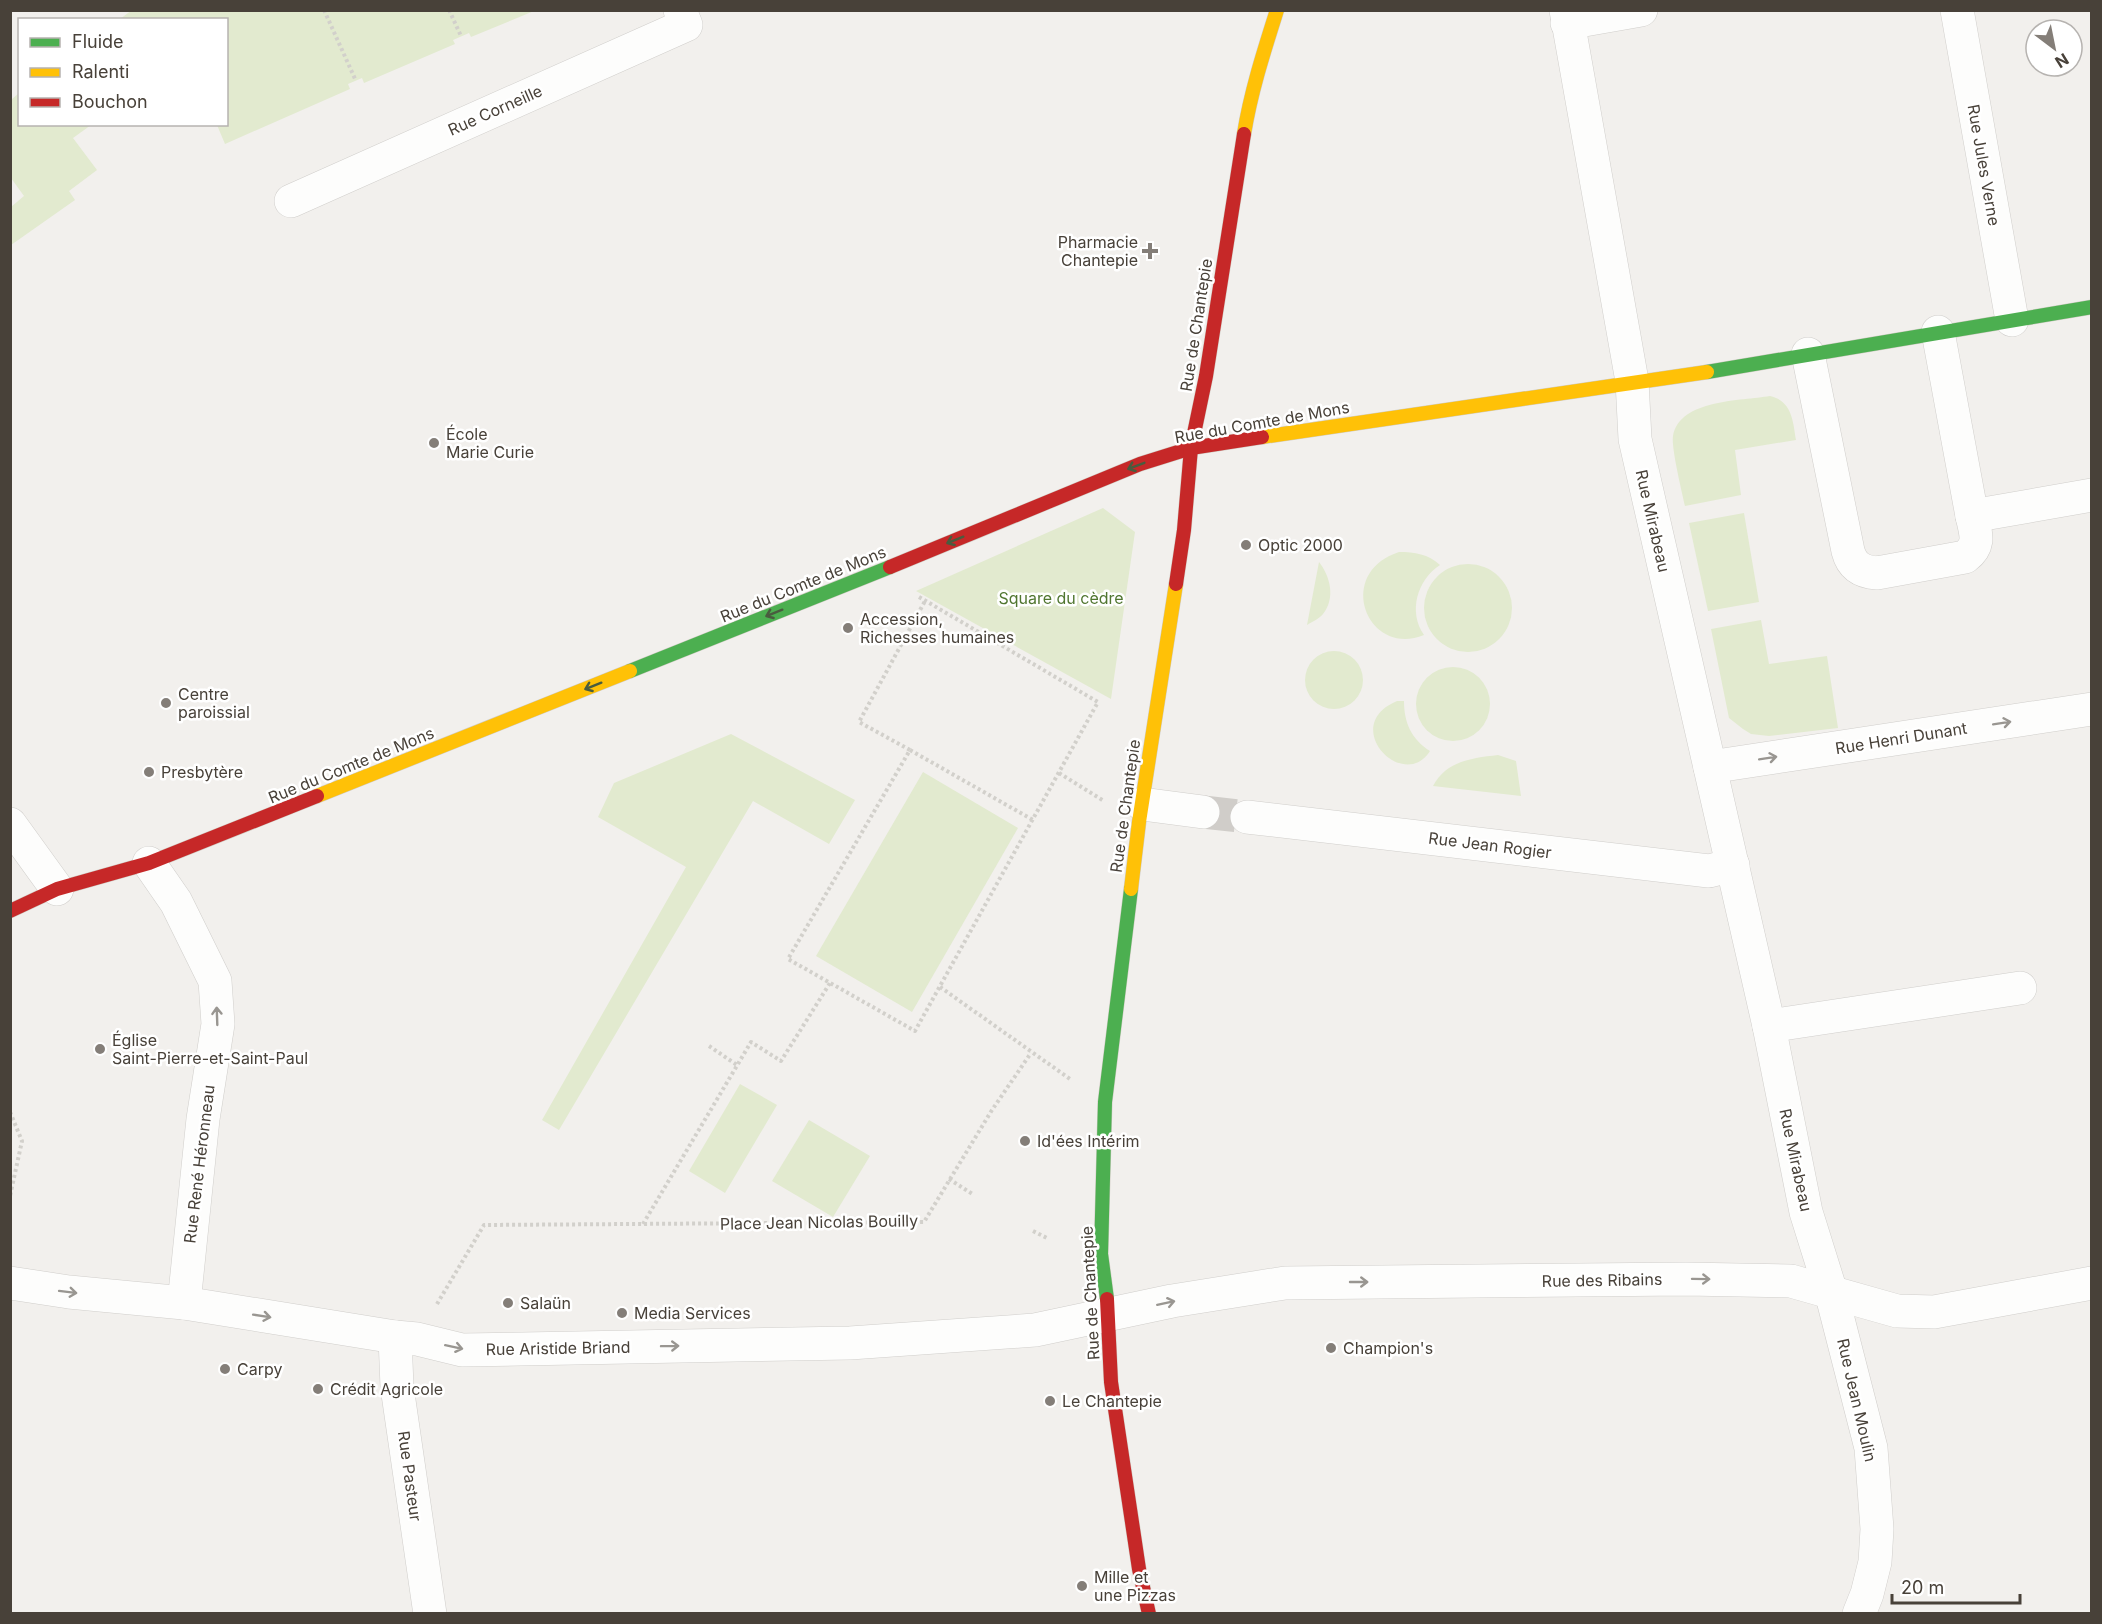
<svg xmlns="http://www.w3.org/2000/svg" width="2102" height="1624" font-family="Inter,sans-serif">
<rect width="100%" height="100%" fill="#f2f0ed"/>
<!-- green -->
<g fill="#e2eacf">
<polygon points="132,10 534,10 534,11 471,37 469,33 453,40 455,44 364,83 362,78 348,84 350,89 225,144 217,125 226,124 226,20 120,19"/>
<polygon points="19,93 20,124 91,125 73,138 97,170 69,191 75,200 11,245 11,207 24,196 11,178 11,100"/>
<path d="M 1770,396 C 1792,401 1793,421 1796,440 L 1735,450 L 1741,495 L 1685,506 C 1682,492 1671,447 1673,436 C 1680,399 1741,401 1770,396 Z"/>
<polygon points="1103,508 1135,532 1111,699 916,591"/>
<polygon points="1744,513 1759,602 1708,611 1689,523"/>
<path d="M 1399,552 C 1415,552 1428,554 1440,565 C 1417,580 1408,612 1424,635 C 1367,658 1334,573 1399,552 Z"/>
<path d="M 1319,562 C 1330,576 1336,598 1323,614 C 1320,618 1312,622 1307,625 Z"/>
<circle cx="1468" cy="608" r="44"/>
<polygon points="1761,620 1769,664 1827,656 1838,728 1769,736 1751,734 1743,729 1729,718 1711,629"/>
<circle cx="1334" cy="680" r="29"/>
<circle cx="1453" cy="704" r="37"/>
<path d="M 1397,701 L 1404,701 C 1404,722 1411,739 1430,751 C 1404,793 1338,726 1397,701 Z"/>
<polygon points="731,734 855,800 829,844 753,801 559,1130 542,1120 686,867 598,817 614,783"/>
<path d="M 1498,755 L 1516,761 L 1521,796 L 1433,786 C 1446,761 1472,758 1498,755 Z"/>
<polygon points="923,772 1018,828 912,1012 816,956"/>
<polygon points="740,1084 777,1105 725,1193 689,1171"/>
<polygon points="809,1120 870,1156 833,1217 772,1181"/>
</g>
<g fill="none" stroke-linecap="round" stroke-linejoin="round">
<!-- street-tunnel -->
<polyline stroke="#d0cdc9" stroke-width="33" stroke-dasharray="33 16" stroke-linecap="butt" points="1203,812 1247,817"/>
<!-- street casing -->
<g stroke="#d0cecb" stroke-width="34">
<g id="street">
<polyline points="1566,10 1632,381 1635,439 1769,1026 1806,1212 1831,1292 1871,1448 1877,1529 1875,1562 1867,1594 1859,1614"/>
<polyline points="1957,10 2012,320"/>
<polyline points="1567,23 1641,10"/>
<polyline points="291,201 686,25 680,10"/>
<polyline points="1938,332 1972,516 2092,495"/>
<path d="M 1808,354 L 1848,551 C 1852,566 1862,572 1877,573 L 1965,557 C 1981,545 1976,534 1972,516"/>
<polyline points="1710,767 2092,709"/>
<polyline points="1142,804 1203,812"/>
<polyline points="1247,817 1709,871 1733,865"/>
<polyline points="10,824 57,889"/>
<polyline points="149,863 176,902 215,981 218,1024 203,1119 184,1303"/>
<polyline points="1769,1026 2020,988"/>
<polyline points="10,1283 69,1292 184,1303 395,1337 417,1339 462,1350 850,1343 1035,1330 1172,1301 1285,1283 1686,1279 1791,1281 1897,1311 1934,1312 2092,1283"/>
<polyline points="395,1337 397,1387 430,1614"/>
</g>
</g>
<!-- fast casing -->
<g stroke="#d0ccc4" stroke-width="15">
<g id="fast">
<polyline points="1707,372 2092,307"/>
<polyline points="630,671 890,567"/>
<polyline points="1107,1299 1101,1254 1105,1102 1131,889"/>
</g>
</g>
<!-- slow casing -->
<g stroke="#d0ccc4" stroke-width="15">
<g id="slow">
<path d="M 1244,134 C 1251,91 1264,51 1277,10"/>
<polyline points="1262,437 1707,372"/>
<polyline points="317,796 630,671"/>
<polyline points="1131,889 1139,822 1176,584"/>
</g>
</g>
<!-- jam casing -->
<g stroke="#d0ccc4" stroke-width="15">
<g id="jam">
<polyline points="890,567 1140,464 1191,448 1262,437"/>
<polyline points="1176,584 1184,530 1191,448 1206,376 1244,134"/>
<polyline points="10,911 57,889 149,863 317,796"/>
<polyline points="1107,1299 1111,1382 1139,1569 1149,1614"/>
</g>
</g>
<!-- path -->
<g stroke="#d2d0cb" stroke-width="4" stroke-dasharray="3 3" stroke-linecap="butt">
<polyline points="324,10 356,81"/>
<polyline points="449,10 461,36"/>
<polyline points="919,597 1098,702 915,1031 788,959 910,750 1033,820"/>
<polyline points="910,750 859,722 925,601"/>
<polyline points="1059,773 1104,801"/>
<polyline points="940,987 1070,1079"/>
<polyline points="709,1046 737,1065"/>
<polyline points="10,1112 22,1141 10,1196"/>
<polyline points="949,1179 974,1195"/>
<polyline points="643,1224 751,1042 781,1061 830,983"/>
<polyline points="1033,1231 1047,1238"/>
<polyline points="437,1304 484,1225 924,1222 992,1110 1031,1053"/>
</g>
<!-- street -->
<use href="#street" stroke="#fdfdfc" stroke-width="33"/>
<!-- fast -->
<use href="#fast" stroke="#4caf50" stroke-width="14"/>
<!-- slow -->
<use href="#slow" stroke="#ffc107" stroke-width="14"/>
<!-- jam -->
<use href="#jam" stroke="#c62828" stroke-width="14"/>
</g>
<!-- one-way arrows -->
<defs><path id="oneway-shaft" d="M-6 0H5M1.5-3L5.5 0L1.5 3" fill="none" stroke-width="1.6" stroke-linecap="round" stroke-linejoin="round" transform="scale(1.5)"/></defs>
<g stroke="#495c3f">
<use href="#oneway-shaft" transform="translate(1136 466) rotate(159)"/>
<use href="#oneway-shaft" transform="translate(955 540) rotate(158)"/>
<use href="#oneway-shaft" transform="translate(774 613) rotate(158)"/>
<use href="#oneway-shaft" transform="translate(593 686) rotate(158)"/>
</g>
<g stroke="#999691">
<use href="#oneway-shaft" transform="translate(2002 723) rotate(-9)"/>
<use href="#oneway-shaft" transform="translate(1768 758) rotate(-9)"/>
<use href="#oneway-shaft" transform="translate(217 1016) rotate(-92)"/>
<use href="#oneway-shaft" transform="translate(1701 1279) rotate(1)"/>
<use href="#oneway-shaft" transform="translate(1359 1282)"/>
<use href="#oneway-shaft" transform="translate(68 1292) rotate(7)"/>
<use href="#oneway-shaft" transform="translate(1166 1303) rotate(-12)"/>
<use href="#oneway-shaft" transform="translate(262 1316) rotate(9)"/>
<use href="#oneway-shaft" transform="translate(670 1346) rotate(-1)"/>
<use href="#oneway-shaft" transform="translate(454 1347) rotate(12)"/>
</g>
<!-- markers -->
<g fill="#847e78" stroke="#fff" stroke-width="2">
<path d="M1147 242h6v6h6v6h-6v6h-6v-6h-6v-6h6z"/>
<circle cx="434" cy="443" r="6"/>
<circle cx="1246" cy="545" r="6"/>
<circle cx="848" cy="628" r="6"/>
<circle cx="166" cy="703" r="6"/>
<circle cx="149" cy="772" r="6"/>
<circle cx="100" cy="1049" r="6"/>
<circle cx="1025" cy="1141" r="6"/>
<circle cx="508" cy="1303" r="6"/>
<circle cx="622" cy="1313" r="6"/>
<circle cx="1331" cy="1348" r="6"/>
<circle cx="225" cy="1369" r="6"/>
<circle cx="318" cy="1389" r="6"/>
<circle cx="1050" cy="1401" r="6"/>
<circle cx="1082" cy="1586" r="6"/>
</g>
<g text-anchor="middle" stroke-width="5" stroke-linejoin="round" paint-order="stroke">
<!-- street labels -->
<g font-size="16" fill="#484139" stroke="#fff">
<text transform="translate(495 110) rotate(-24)" y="6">Rue Corneille</text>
<text transform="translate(1984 165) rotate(80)" y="6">Rue Jules Verne</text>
<text transform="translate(1196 325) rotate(-81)" y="6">Rue de Chantepie</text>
<text transform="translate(1262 422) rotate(-10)" y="6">Rue du Comte de Mons</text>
<text transform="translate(1653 521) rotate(77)" y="6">Rue Mirabeau</text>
<text transform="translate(803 584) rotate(-22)" y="6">Rue du Comte de Mons</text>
<text transform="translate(1901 738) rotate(-9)" y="6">Rue Henri Dunant</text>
<text transform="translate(351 765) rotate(-22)" y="6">Rue du Comte de Mons</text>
<text transform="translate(1125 806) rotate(-82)" y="6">Rue de Chantepie</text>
<text transform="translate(1490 845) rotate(7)" y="6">Rue Jean Rogier</text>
<text transform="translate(1796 1160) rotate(78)" y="6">Rue Mirabeau</text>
<text transform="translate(199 1164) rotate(-83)" y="6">Rue René Héronneau</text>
<text transform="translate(819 1222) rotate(-1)" y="6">Place Jean Nicolas Bouilly</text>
<text transform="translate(1602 1280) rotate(-1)" y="6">Rue des Ribains</text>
<text transform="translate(1090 1293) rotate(-93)" y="6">Rue de Chantepie</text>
<text transform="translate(558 1348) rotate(-1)" y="6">Rue Aristide Briand</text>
<text transform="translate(1857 1400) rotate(77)" y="6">Rue Jean Moulin</text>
<text transform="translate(410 1476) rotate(82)" y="6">Rue Pasteur</text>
</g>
<!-- poi labels -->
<g font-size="16" fill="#484139" stroke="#fff" text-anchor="start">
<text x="1138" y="248" text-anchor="end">Pharmacie<tspan x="1138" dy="18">Chantepie</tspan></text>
<text x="446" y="440">École<tspan x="446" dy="18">Marie Curie</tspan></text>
<text x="1258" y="551">Optic 2000</text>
<text x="860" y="625">Accession,<tspan x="860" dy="18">Richesses humaines</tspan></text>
<text x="178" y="700">Centre<tspan x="178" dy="18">paroissial</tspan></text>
<text x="161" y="778">Presbytère</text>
<text x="112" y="1046">Église<tspan x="112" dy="18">Saint-Pierre-et-Saint-Paul</tspan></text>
<text x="1037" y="1147">Id'ées Intérim</text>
<text x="520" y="1309">Salaün</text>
<text x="634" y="1319">Media Services</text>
<text x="1343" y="1354">Champion's</text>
<text x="237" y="1375">Carpy</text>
<text x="330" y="1395">Crédit Agricole</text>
<text x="1062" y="1407">Le Chantepie</text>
<text x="1094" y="1583">Mille et<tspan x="1094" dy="18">une Pizzas</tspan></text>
</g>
<!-- park labels -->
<g font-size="16" fill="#507630" stroke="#fff">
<text x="1061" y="604">Square du cèdre</text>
</g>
</g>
<!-- border -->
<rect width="2102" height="1624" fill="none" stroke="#484139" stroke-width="24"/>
<!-- legend -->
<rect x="18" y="18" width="210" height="108" fill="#ffffff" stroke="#b6b3b0" stroke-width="1.5"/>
<rect x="30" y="38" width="30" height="9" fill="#4caf50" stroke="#b6b3b0" stroke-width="1.5"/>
<text x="72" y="48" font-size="18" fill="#484139">Fluide</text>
<rect x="30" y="68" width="30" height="9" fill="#ffc107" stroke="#b6b3b0" stroke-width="1.5"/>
<text x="72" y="78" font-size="18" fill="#484139">Ralenti</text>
<rect x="30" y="98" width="30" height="9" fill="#c62828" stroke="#b6b3b0" stroke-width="1.5"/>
<text x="72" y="108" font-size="18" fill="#484139">Bouchon</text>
<!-- north arrow -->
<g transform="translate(2054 48) rotate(148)"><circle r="28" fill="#ffffff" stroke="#b6b3b0" stroke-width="1.5"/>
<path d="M0-4.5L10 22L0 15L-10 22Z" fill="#847e78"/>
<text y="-9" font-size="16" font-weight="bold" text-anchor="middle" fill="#484139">N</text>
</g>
<!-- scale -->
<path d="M1892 1594v9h128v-9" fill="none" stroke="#484139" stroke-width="3"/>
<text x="1901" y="1594" font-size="18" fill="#484139" stroke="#ffffff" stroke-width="4.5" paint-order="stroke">20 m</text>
</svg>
